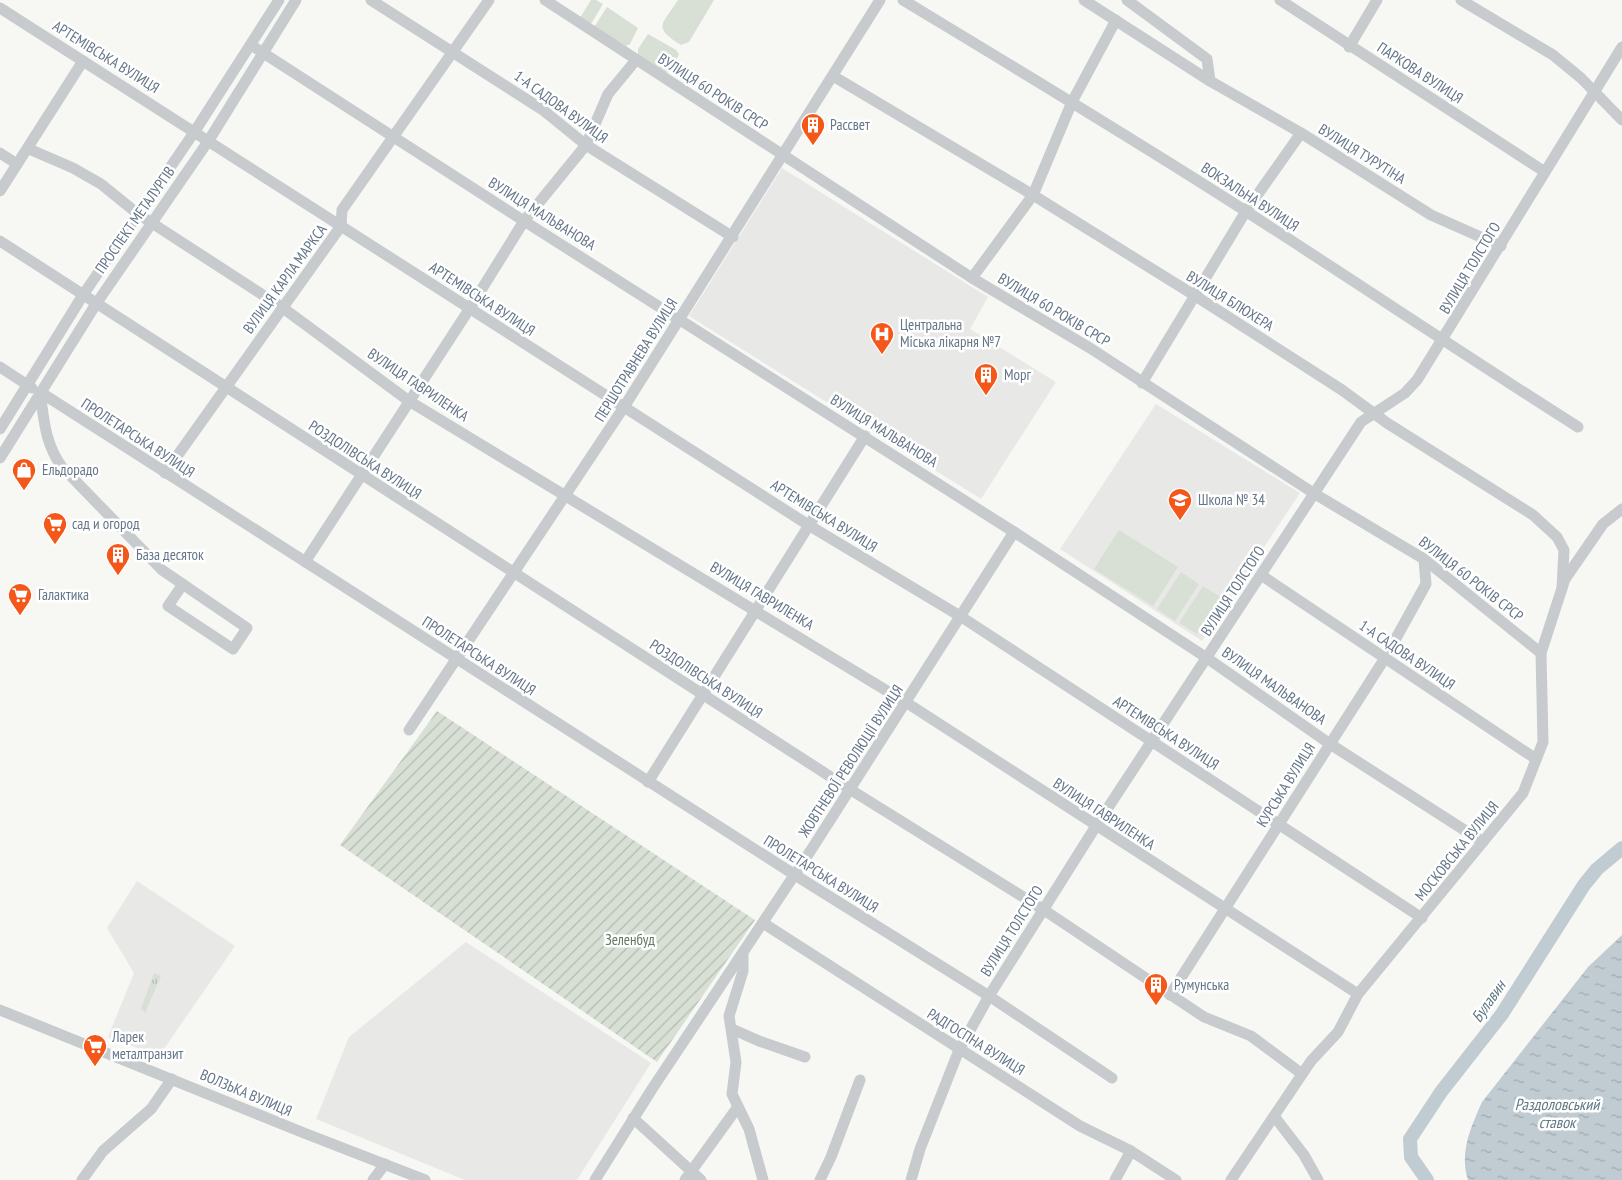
<svg xmlns="http://www.w3.org/2000/svg" width="1622" height="1180" font-family="'PT Sans Narrow',sans-serif">
<defs>
<pattern id="park-tufts" width="24" height="20" patternUnits="userSpaceOnUse" patternTransform="scale(1.25)"><rect width="24" height="20" fill="#d8e0d5"/><path d="M3 7l-1-3M5 7V3M7 7l1-3M15 17l-1-3M17 17v-4M19 17l1-3" fill="none" stroke="#b3bab3"/></pattern>
<pattern id="garden-furrows" width="10" height="10" patternUnits="userSpaceOnUse" patternTransform="scale(1.25)"><rect width="10" height="10" fill="#d8e0d5"/><path d="M-1 1l2-2M0 10L10 0M9 11l2-2" fill="none" stroke="#b3bab3"/></pattern>
<pattern id="water-ripples" width="26" height="14" patternUnits="userSpaceOnUse" patternTransform="scale(1.25)"><rect width="26" height="14" fill="#c1ccd2"/><path d="M2 4q2-2 4 0t4 0M15 11q2-2 4 0t4 0" fill="none" stroke="#a0aab0"/></pattern>
</defs>
<rect width="100%" height="100%" fill="#f7f8f4"/>
<!-- built -->
<g fill="#e8e9e7">
<polygon points="782,168 988,297 970,329 1056,382 981,499 689,316"/>
<polygon points="1156,404 1300,493 1202,641 1060,549"/>
<polygon points="137,881 235,946 159,1056 108,1037 134,973 107,928"/>
<polygon points="466,942 651,1063 577,1180 465,1180 316,1119 349,1037"/>
</g>
<!-- grass -->
<g fill="#d8e0d5">
<polygon points="591,0 596,0 603,4 591,24 580,18"/>
<path d="M 678,0 L 714,0 L 689,42 L 681,45 C 652,27 662,25 678,0 Z"/>
<polygon points="607,7 638,28 630,44 626,46 594,27"/>
<polygon points="648,34 676,50 679,54 671,71 666,73 638,56 638,49"/>
<polygon points="1119,530 1178,567 1153,606 1094,569"/>
<polygon points="1181,572 1199,584 1175,621 1157,609"/>
<polygon points="1203,586 1221,597 1197,634 1179,623"/>
</g>
<!-- park -->
<polygon fill="url(#park-tufts)" points="154,973 161,976 145,1013 141,1008"/>
<!-- garden -->
<polygon fill="url(#garden-furrows)" points="437,711 755,920 657,1062 340,845"/>
<!-- water -->
<path fill="url(#water-ripples)" d="M 1622,935 L 1622,1180 L 1468,1180 C 1459,1152 1471,1127 1482,1102 L 1588,967 Z"/>
<g fill="none" stroke-linecap="round" stroke-linejoin="round">
<!-- river -->
<polyline stroke="#c1ccd2" stroke-width="14" points="1427,1180 1411,1157 1410,1139 1441,1092 1502,1014 1584,885 1597,869 1622,848"/>
<!-- minor -->
<g stroke="#c7cbce" stroke-width="11">
<polyline points="371,0 543,110 586,145 733,237"/>
<polyline points="545,0 972,278 1090,348 1315,494 1424,559 1541,653"/>
<path d="M 903,0 C 1017,69 1132,138 1244,210 C 1356,282 1466,356 1578,427"/>
<polyline points="1084,0 1210,81 1301,133 1431,215 1501,246"/>
<polyline points="1127,0 1207,59 1210,81"/>
<polyline points="1280,0 1545,172"/>
<polyline points="1461,0 1553,55 1581,78 1622,120"/>
<polyline points="0,8 810,526 960,616 1422,918"/>
<polyline points="251,45 524,221 1014,532 1207,658 1330,744 1483,842"/>
<polyline points="1349,47 1377,0"/>
<polyline points="833,76 1033,195 1194,295 1342,390 1387,423 1533,515 1557,537 1564,550 1562,588"/>
<polyline points="29,149 73,168 101,184 138,214 283,308 409,401 907,703 1358,994"/>
<polyline points="0,153 17,164"/>
<polyline points="0,191 83,61"/>
<polyline points="0,241 851,790 1044,910 1204,1017 1251,1036 1302,1074"/>
<polyline points="972,278 1033,195 1072,102 1116,20"/>
<polyline points="0,367 32,388"/>
<polyline points="1142,383 1246,211 1301,133"/>
<polyline points="0,429 83,295 195,131 279,0"/>
<polyline points="0,458 96,304 209,140 296,0"/>
<polyline points="165,473 341,226 342,210 489,0"/>
<polyline points="305,562 470,308 524,221 586,145 608,94 636,60"/>
<polyline points="1261,575 1536,759"/>
<path d="M 183,584 L 168,606 L 233,649 L 247,628 L 162,570 L 62,467 C 45,444 44,420 40,392 L 795,875 L 989,996 L 1112,1078"/>
<polyline points="409,730 624,407 880,0"/>
<polyline points="648,782 865,436"/>
<polyline points="763,923 1080,1126 1131,1151 1176,1180"/>
<polyline points="743,954 743,971 729,1016 736,1062 732,1094 749,1129 763,1180"/>
<polyline points="1170,995 1385,658 1426,584 1424,559"/>
<polyline points="0,1010 304,1133 425,1180"/>
<polyline points="732,1029 759,1041 805,1057"/>
<polyline points="1274,1116 1304,1155 1318,1180"/>
<polyline points="633,1118 701,1180"/>
<polyline points="82,1180 103,1151 151,1109 172,1079"/>
<polyline points="373,1180 385,1164"/>
<polyline points="595,1180 652,1089 813,847 1014,532"/>
<polyline points="685,1180 737,1108"/>
<polyline points="820,1180 831,1157 860,1080"/>
<polyline points="911,1180 920,1149 959,1050 989,996 1096,826 1361,422 1405,393 1417,380 1622,47"/>
<polyline points="1115,1180 1131,1151"/>
<polyline points="1231,1180 1311,1061 1338,1032 1358,994 1523,793 1543,742 1541,653 1565,579 1603,524 1622,509"/>
</g>
</g>
<!-- icons -->
<defs>
<g id="building-pin" transform="scale(1.25)"><path d="M0 17L-7.5 6A9.5 9.5 0 1 1 7.5 6Z" fill="#f35719" stroke="#fff"/><path d="M-4-6H4V6H1V3H-1V6H-4ZM-2.5-4.3h1.7v1.8h-1.7ZM.8-4.3h1.7v1.8H.8ZM-2.5-1h1.7V.8h-1.7ZM.8-1h1.7V.8H.8Z" fill="#fff"/></g>
<g id="hospital-pin" transform="scale(1.25)"><path d="M0 17L-7.5 6A9.5 9.5 0 1 1 7.5 6Z" fill="#f35719" stroke="#fff"/><path d="M-5-5h3v3.5h4V-5h3V5h-3V1.5h-4V5h-3Z" fill="#fff"/></g>
<g id="shop-pin" transform="scale(1.25)"><path d="M0 17L-7.5 6A9.5 9.5 0 1 1 7.5 6Z" fill="#f35719" stroke="#fff"/><path d="M-5-2.5h2.3a2.7 3.5 0 0 1 5.4 0H5L5.5 6h-11ZM-1.5-2.5h3a1.5 2.3 0 0 0-3 0Z" fill="#fff"/></g>
<g id="school-pin" transform="scale(1.25)"><path d="M0 17L-7.5 6A9.5 9.5 0 1 1 7.5 6Z" fill="#f35719" stroke="#fff"/><path d="M0-5L7-2L0 1L-7-2ZM-4 1L0 2.5L4 1V4Q0 6-4 4Z" fill="#fff"/></g>
<g id="supermarket-pin" transform="scale(1.25)"><path d="M0 17L-7.5 6A9.5 9.5 0 1 1 7.5 6Z" fill="#f35719" stroke="#fff"/><path d="M-6-5.5h2.5l.6 2H6L4.5 2H-2.5L-4.4-4H-6ZM-1.5 3.2a1.3 1.3 0 1 0 .1 0ZM3 3.2a1.3 1.3 0 1 0 .1 0Z" fill="#fff"/></g>
</defs>
<g fill-rule="evenodd">
<use href="#building-pin" x="813" y="125"/>
<use href="#hospital-pin" x="882" y="334"/>
<use href="#building-pin" x="986" y="375"/>
<use href="#shop-pin" x="24" y="470"/>
<use href="#school-pin" x="1180" y="500"/>
<use href="#supermarket-pin" x="55" y="524"/>
<use href="#building-pin" x="118" y="555"/>
<use href="#supermarket-pin" x="20" y="595"/>
<use href="#building-pin" x="1156" y="985"/>
<use href="#supermarket-pin" x="95" y="1046"/>
</g>
<g text-anchor="middle" stroke-width="5" stroke-linejoin="round" paint-order="stroke">
<!-- street labels -->
<g font-size="15" fill="#647688" stroke="#fff">
<text transform="translate(106 57) rotate(32)" y="5">АРТЕМІВСЬКА ВУЛИЦЯ</text>
<text transform="translate(1420 73) rotate(33)" y="5">ПАРКОВА ВУЛИЦЯ</text>
<text transform="translate(713 92) rotate(33)" y="5">ВУЛИЦЯ 60 РОКІВ СРСР</text>
<text transform="translate(561 107) rotate(36)" y="5">1-А САДОВА ВУЛИЦЯ</text>
<text transform="translate(1362 154) rotate(32)" y="5">ВУЛИЦЯ ТУРУТІНА</text>
<text transform="translate(1250 197) rotate(33)" y="5">ВОКЗАЛЬНА ВУЛИЦЯ</text>
<text transform="translate(542 214) rotate(32)" y="5">ВУЛИЦЯ МАЛЬВАНОВА</text>
<text transform="translate(135 220) rotate(-55)" y="5">ПРОСПЕКТ МЕТАЛУРГІВ</text>
<text transform="translate(1470 268) rotate(-59)" y="5">ВУЛИЦЯ ТОЛСТОГО</text>
<text transform="translate(285 279) rotate(-54)" y="5">ВУЛИЦЯ КАРЛА МАРКСА</text>
<text transform="translate(482 299) rotate(33)" y="5">АРТЕМІВСЬКА ВУЛИЦЯ</text>
<text transform="translate(1230 301) rotate(32)" y="5">ВУЛИЦЯ БЛЮХЕРА</text>
<text transform="translate(1054 310) rotate(31)" y="5">ВУЛИЦЯ 60 РОКІВ СРСР</text>
<text transform="translate(636 360) rotate(-58)" y="5">ПЕРШОТРАВНЕВА ВУЛИЦЯ</text>
<text transform="translate(418 385) rotate(34)" y="5">ВУЛИЦЯ ГАВРИЛЕНКА</text>
<text transform="translate(884 431) rotate(32)" y="5">ВУЛИЦЯ МАЛЬВАНОВА</text>
<text transform="translate(138 438) rotate(33)" y="5">ПРОЛЕТАРСЬКА ВУЛИЦЯ</text>
<text transform="translate(365 460) rotate(33)" y="5">РОЗДОЛІВСЬКА ВУЛИЦЯ</text>
<text transform="translate(824 516) rotate(32)" y="5">АРТЕМІВСЬКА ВУЛИЦЯ</text>
<text transform="translate(1471 579) rotate(38)" y="5">ВУЛИЦЯ 60 РОКІВ СРСР</text>
<text transform="translate(1233 591) rotate(-57)" y="5">ВУЛИЦЯ ТОЛСТОГО</text>
<text transform="translate(762 596) rotate(31)" y="5">ВУЛИЦЯ ГАВРИЛЕНКА</text>
<text transform="translate(1407 655) rotate(34)" y="5">1-А САДОВА ВУЛИЦЯ</text>
<text transform="translate(479 656) rotate(33)" y="5">ПРОЛЕТАРСЬКА ВУЛИЦЯ</text>
<text transform="translate(706 679) rotate(33)" y="5">РОЗДОЛІВСЬКА ВУЛИЦЯ</text>
<text transform="translate(1274 686) rotate(35)" y="5">ВУЛИЦЯ МАЛЬВАНОВА</text>
<text transform="translate(1166 733) rotate(33)" y="5">АРТЕМІВСЬКА ВУЛИЦЯ</text>
<text transform="translate(851 761) rotate(-57)" y="5">ЖОВТНЕВОЇ РЕВОЛЮЦІЇ ВУЛИЦЯ</text>
<text transform="translate(1286 785) rotate(-58)" y="5">КУРСЬКА ВУЛИЦЯ</text>
<text transform="translate(1104 814) rotate(33)" y="5">ВУЛИЦЯ ГАВРИЛЕНКА</text>
<text transform="translate(1457 851) rotate(-51)" y="5">МОСКОВСЬКА ВУЛИЦЯ</text>
<text transform="translate(821 874) rotate(32)" y="5">ПРОЛЕТАРСЬКА ВУЛИЦЯ</text>
<text transform="translate(1012 931) rotate(-58)" y="5">ВУЛИЦЯ ТОЛСТОГО</text>
<text transform="translate(976 1042) rotate(32)" y="5">РАДГОСПНА ВУЛИЦЯ</text>
<text transform="translate(246 1093) rotate(23)" y="5">ВОЛЗЬКА ВУЛИЦЯ</text>
</g>
<!-- poi labels -->
<g font-size="15" fill="#647688" stroke="#fff" text-anchor="start">
<text x="830" y="130">Рассвет</text>
<text x="900" y="330">Центральна<tspan x="900" dy="17">Міська лікарня №7</tspan></text>
<text x="1004" y="380">Морг</text>
<text x="42" y="475">Ельдорадо</text>
<text x="1198" y="505">Школа № 34</text>
<text x="72" y="529">сад и огород</text>
<text x="136" y="560">База десяток</text>
<text x="38" y="600">Галактика</text>
<text x="1174" y="990">Румунська</text>
<text x="112" y="1042">Ларек<tspan x="112" dy="17">металтранзит</tspan></text>
</g>
<!-- park labels -->
<g font-size="15" fill="#63795f" stroke="#fff">
<text x="630" y="945">Зеленбуд</text>
</g>
<!-- water labels -->
<g font-size="16" font-style="italic" fill="#5f7884" stroke="#fff">
<text transform="translate(1488 1001) rotate(-55)" y="6">Булавин</text>
<text x="1557" y="1110">Раздоловський<tspan x="1557" dy="18">ставок</tspan></text>
</g>
</g>
</svg>
